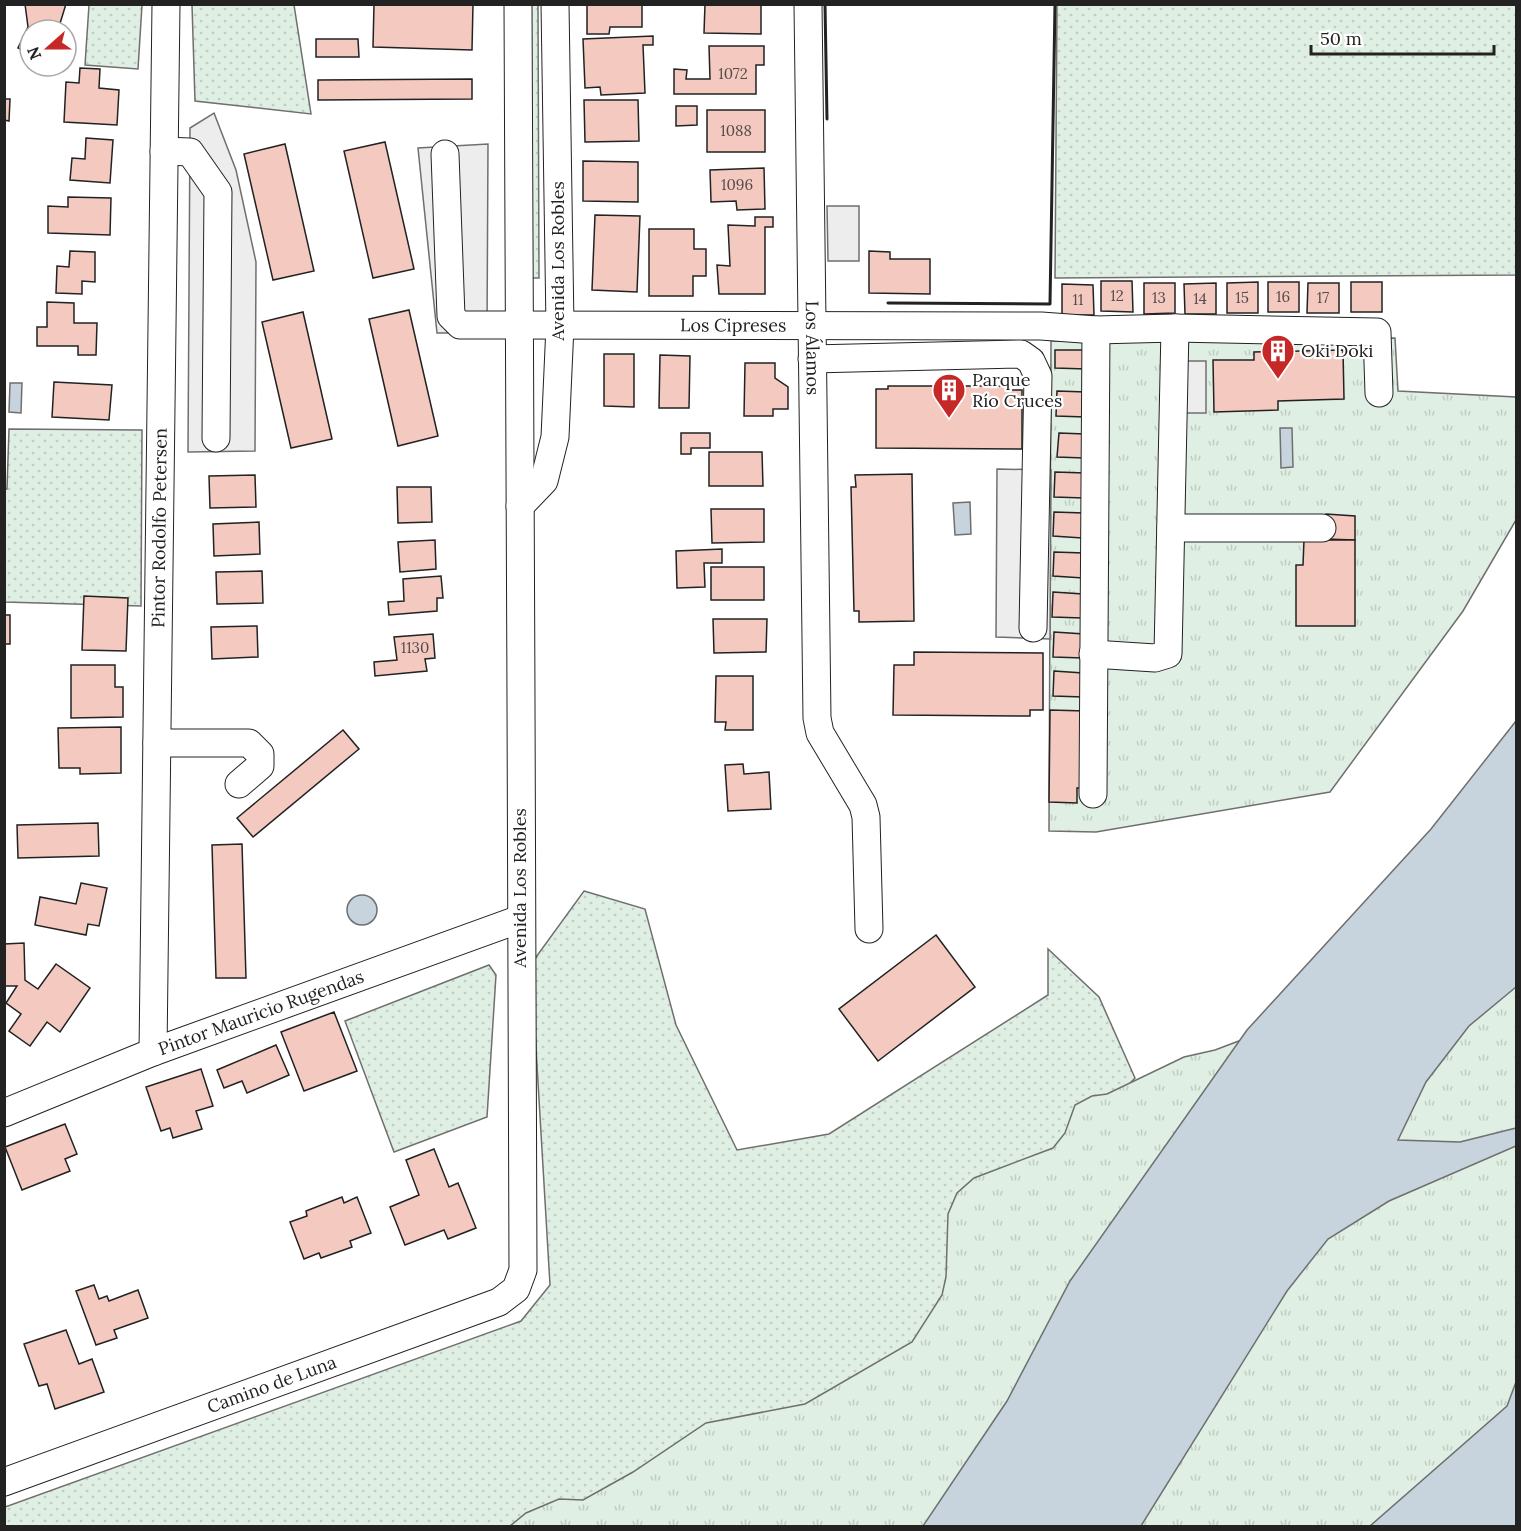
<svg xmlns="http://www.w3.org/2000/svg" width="1521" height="1531" font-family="Lora,serif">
<defs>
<pattern id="grass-dots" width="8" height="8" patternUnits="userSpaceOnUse" patternTransform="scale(1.5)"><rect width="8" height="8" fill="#e0efe3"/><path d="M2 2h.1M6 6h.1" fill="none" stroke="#c0cdc2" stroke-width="1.8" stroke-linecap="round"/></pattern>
<pattern id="park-tufts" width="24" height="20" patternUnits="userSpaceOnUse" patternTransform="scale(1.5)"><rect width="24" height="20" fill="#e0efe3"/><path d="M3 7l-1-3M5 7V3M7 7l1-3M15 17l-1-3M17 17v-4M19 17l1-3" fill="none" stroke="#c0cdc2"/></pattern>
</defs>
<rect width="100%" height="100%" fill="#fff"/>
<!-- grass -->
<g fill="url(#grass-dots)" stroke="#6f6f6f" stroke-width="1.5">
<polygon points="538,4 539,278 528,278 529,5"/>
<polygon points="89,5 142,5 138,69 85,65"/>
<polygon points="192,5 294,5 311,114 195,101"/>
<polygon points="1057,5 1516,5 1516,275 1055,278"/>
<polygon points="9,429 142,430 141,606 5,602 4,489 7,489"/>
<polygon points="584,891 645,909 676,1025 737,1150 829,1134 1048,995 1048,949 1099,997 1135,1078 1046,1171 920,1360 542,1526 5,1526 5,1507 521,1321 550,1285 531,964"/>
<polygon points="489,965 496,975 487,1117 394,1152 345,1021"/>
</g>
<!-- park -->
<g fill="url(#park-tufts)" stroke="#6f6f6f" stroke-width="1.5">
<polygon points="1395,338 1398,391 1516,397 1516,520 1463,611 1330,792 1096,832 1049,831 1051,341"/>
<polygon points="1516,748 1516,1526 510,1526 526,1513 559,1499 583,1500 633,1472 706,1423 805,1404 912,1342 942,1295 946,1277 948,1214 957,1193 974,1178 1053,1148 1065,1133 1075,1105 1092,1096 1107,1094 1184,1057 1215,1050 1252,1036"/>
</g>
<!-- parking -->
<g fill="#ededed" stroke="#6f6f6f" stroke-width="1.5">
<polygon points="214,113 236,170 256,262 255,451 188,452 190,128"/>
<polygon points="488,144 487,333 437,333 418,148"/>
<polygon points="827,206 859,206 859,261 828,261"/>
<rect x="1185" y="361" width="21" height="52"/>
<polygon points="997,469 1051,470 1050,639 996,637"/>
</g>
<!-- water -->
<g fill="#c7d3dd" stroke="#6f6f6f" stroke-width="1.5">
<polygon points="10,383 22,383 21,413 9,412"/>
<polygon points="1280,428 1292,428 1293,467 1281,468"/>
<polygon points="970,502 971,534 955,535 953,503"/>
<polygon points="1516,721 1516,987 1469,1026 1426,1082 1398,1140 1460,1142 1516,1128 1516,1146 1389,1201 1328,1239 1287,1291 1141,1526 923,1526 1007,1401 1070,1281 1247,1030 1431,829"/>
<circle cx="362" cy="910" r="15"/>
<polygon points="1516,1382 1516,1526 1370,1526 1507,1406"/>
</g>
<!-- building -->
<g fill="#f3c9c0" stroke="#222" stroke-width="1.5">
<polygon points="25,4 66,4 58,30 30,30 30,54 18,48 28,27"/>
<polygon points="374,4 473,4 472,50 373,47"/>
<polygon points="587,4 642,4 642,27 610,27 609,34 587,34"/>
<polygon points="705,4 761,4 761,34 704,33"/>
<polygon points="653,36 653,45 643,45 645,93 601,95 600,87 585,88 583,39"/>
<polygon points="316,39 358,39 359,57 316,57"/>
<polygon points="709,46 764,46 764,65 756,65 756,94 674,94 674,69 687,70 686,79 710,79"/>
<polygon points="80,68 100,69 99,88 119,90 117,125 64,122 66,82 79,83"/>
<polygon points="472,79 472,99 318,100 318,80"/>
<polygon points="4,99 10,99 9,121 4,120"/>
<polygon points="584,100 638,100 639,141 585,142"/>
<polygon points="676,106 697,106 697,125 676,126"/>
<rect x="707" y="110" width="58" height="42"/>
<polygon points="86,138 113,140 110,183 70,180 72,158 85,159"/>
<polygon points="385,142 414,269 373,278 344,151"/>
<polygon points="285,144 314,271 273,280 244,154"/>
<polygon points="583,161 638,162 638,202 583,201"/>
<polygon points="764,168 765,209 737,210 736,201 711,202 710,170"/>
<polygon points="68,197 111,198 110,235 48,233 48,206 68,207"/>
<polygon points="595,215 640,216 637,292 592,290"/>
<polygon points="755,217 773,217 773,227 765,227 765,294 719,294 717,265 730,266 728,225 755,226"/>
<polygon points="649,229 694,229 694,249 706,249 706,276 693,276 693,296 649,296"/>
<polygon points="70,251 95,252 95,282 82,281 82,294 56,293 57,266 69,267"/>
<polygon points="869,251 890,252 890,259 930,259 930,294 869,293"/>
<polygon points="1101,281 1132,281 1133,312 1101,311"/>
<polygon points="1258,282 1258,313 1227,313 1227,283"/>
<rect x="1268" y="282" width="31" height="30"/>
<rect x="1351" y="282" width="31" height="30"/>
<polygon points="1144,283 1175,283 1175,313 1144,314"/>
<polygon points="1216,283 1216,314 1185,314 1184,284"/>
<polygon points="1308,283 1339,283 1339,313 1307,313"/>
<polygon points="1062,284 1093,285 1094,315 1062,315"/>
<polygon points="47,302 74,303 74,323 97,323 96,355 78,355 78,346 37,346 37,327 47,327"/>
<polygon points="409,310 438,436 398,446 369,319"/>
<polygon points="303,312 332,439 291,448 262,322"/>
<polygon points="1055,350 1086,350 1086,369 1055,368"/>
<polygon points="1343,350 1344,399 1278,401 1278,410 1214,412 1213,360 1254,360 1254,352"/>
<polygon points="604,354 634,354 634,407 604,406"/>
<polygon points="660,355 690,356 689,408 659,408"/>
<polygon points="745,363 775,363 775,378 788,387 788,409 773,409 773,416 744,416"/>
<polygon points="54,382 112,385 109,420 52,417"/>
<polygon points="888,386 1009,386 1009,390 1022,390 1022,449 876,448 876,389 888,389"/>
<polygon points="1057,391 1086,392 1085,417 1056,416"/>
<polygon points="681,433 710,433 710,448 691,448 691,454 681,454"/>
<polygon points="1059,433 1085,434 1084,458 1057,457"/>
<polygon points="709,452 762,452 763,486 709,486"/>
<polygon points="1055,472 1085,473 1084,498 1054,497"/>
<polygon points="912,474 914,621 859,622 859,611 854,611 851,487 856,487 855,475"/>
<polygon points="255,475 256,507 210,508 209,476"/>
<polygon points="397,487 431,487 432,522 398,523"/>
<polygon points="711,509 764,509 764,542 712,543"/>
<polygon points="1054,512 1084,513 1082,538 1053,536"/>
<polygon points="1326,514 1355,516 1355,540 1325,539"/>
<polygon points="259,522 260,554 214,556 213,524"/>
<polygon points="435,540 436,569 400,572 398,542"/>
<polygon points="1304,540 1355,540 1355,626 1296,626 1296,565 1303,565"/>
<polygon points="722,549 722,563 704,563 705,587 677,588 676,551"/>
<polygon points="1054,552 1084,553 1083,578 1053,576"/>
<rect x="711" y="567" width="53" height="33"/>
<polygon points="262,571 263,603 217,604 216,572"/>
<polygon points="441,576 443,598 437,598 437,611 389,615 388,602 404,601 403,579"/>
<polygon points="1053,592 1083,594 1082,618 1052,617"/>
<polygon points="84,596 128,598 126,651 82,650"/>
<rect x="4" y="615" width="6" height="29"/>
<polygon points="713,619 767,619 766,652 714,653"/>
<polygon points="257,626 258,657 212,659 211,627"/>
<polygon points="1054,632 1084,634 1083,658 1053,657"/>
<polygon points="433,634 435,658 425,659 427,671 375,676 374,662 397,660 394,637"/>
<polygon points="914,652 1043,653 1043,710 1030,710 1030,716 893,715 894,665 914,665"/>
<polygon points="71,665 115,665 115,687 123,687 123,717 71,718"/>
<polygon points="1054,671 1083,673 1083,697 1053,696"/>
<polygon points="716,676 753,676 753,730 725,730 726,722 715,722"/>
<polygon points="1050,710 1085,711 1084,788 1077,788 1077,803 1049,802"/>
<polygon points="121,727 121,773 80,774 80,768 59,768 58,728"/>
<polygon points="343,730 359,749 253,837 237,818"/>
<polygon points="743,764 744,774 769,772 771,809 728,811 725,765"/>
<polygon points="98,823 99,856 18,858 17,825"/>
<polygon points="242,844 246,978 216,978 212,845"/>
<polygon points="81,883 107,888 99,926 88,924 86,935 35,925 40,897 76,904"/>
<polygon points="936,935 975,987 878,1061 839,1009"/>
<polygon points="24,943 25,980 38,989 56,964 90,988 60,1032 47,1022 30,1046 9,1031 21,1014 6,1003 17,986 4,986 4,944"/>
<polygon points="334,1012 357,1071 304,1091 281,1032"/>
<polygon points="276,1045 289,1075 247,1093 242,1081 224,1088 217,1070"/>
<polygon points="201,1069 213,1106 196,1111 202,1129 173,1138 170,1128 161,1131 146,1087"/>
<polygon points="65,1124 77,1154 65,1159 70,1171 22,1190 5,1147"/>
<polygon points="434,1149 449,1187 458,1183 476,1228 448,1239 444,1230 405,1245 390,1207 419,1195 406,1160"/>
<polygon points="342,1197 344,1203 357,1197 371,1233 350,1241 352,1247 321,1258 319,1253 304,1259 290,1222 307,1216 306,1211"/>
<polygon points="94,1285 99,1299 107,1296 109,1301 138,1290 148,1318 114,1330 117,1338 96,1345 76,1291"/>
<polygon points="66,1330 79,1364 92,1359 104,1392 55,1409 47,1384 39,1386 24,1344"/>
</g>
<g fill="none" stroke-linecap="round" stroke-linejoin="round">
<!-- minor casing -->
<g stroke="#222" stroke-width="29">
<g id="minor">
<path id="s1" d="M 808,4 L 817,718 L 820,733 L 863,805 L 866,817 L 869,929"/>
<polyline points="164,151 190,152 218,192 216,438"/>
<path id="s2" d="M 445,154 L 451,316 L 460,325 L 1041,326 L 1096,330 L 1175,328 L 1377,332 L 1379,393"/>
<polyline points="812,359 1021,354 1031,361 1038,376 1033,628"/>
<polyline points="520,506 544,481 555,437 560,326 555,4"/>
<polyline points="1171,528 1322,528"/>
<polyline points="1093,654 1155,658 1168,654 1175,328"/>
<polyline points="157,743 249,743 260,754 260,766 239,784"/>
<polyline points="1093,794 1096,330"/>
<path id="s3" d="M 153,1052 L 166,4"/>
<path id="s4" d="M 4,1113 L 153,1052 L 520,919"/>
<path id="s5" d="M 4,1482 L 499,1302 L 516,1289 L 523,1270 C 519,848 523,426 518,4"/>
</g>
</g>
<!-- minor -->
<use href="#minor" stroke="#fff" stroke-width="27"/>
<!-- wall -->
<g stroke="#222" stroke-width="3">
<polyline points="825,4 827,119"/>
<polyline points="888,303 1050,304 1055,4"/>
</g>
</g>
<!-- icons -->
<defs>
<g id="building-pin" transform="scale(1.725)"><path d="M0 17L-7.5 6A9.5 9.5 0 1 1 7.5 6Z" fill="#c62828" stroke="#fff"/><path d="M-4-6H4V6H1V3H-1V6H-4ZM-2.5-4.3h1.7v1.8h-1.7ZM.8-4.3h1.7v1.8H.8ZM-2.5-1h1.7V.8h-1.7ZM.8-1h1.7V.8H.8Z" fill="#fff"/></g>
</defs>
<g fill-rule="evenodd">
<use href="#building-pin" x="1278" y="351"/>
<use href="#building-pin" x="949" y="390"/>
</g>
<g text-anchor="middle" stroke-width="4.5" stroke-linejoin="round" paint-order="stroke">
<!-- number labels -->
<g font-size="15" fill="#564c4a">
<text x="733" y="79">1072</text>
<text x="736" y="136">1088</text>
<text x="737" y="190">1096</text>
<text x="1117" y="301">12</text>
<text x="1283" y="302">16</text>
<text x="1159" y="303">13</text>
<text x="1242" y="303">15</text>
<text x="1323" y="303">17</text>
<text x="1200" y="304">14</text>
<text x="1078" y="305">11</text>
<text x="415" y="653">1130</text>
</g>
<!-- street labels -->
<g font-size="18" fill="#222" stroke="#fff">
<text transform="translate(558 261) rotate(-90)" y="6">Avenida Los Robles</text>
<text dy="6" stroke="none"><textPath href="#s2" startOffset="448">Los Cipreses</textPath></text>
<text dy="6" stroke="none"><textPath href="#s1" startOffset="344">Los Álamos</textPath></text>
<text dy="6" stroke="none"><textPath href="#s3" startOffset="524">Pintor Rodolfo Petersen</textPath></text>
<text transform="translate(520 888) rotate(-90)" y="6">Avenida Los Robles</text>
<text dy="6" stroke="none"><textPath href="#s4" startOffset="276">Pintor Mauricio Rugendas</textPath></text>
<text dy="6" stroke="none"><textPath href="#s5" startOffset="285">Camino de Luna</textPath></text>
</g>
<!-- poi labels -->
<g font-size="18" fill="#222" stroke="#fff" text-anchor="start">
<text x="1301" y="357">Oki Doki</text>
<text x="972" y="386">Parque<tspan x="972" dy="21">Río Cruces</tspan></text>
</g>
</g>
<!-- border -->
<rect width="1521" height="1531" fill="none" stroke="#222222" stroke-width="12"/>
<!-- north arrow -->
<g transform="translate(48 48) rotate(249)"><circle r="28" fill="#ffffff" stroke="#a7a7a7" stroke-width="1.5"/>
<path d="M0-4.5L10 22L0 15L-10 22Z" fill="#c62828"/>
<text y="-9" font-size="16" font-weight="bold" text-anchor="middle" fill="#222222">N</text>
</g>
<!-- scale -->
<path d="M1311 45v9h183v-9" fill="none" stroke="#222222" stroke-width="3"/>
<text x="1320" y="45" font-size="18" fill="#222222" stroke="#ffffff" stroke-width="4.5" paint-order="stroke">50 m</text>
</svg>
